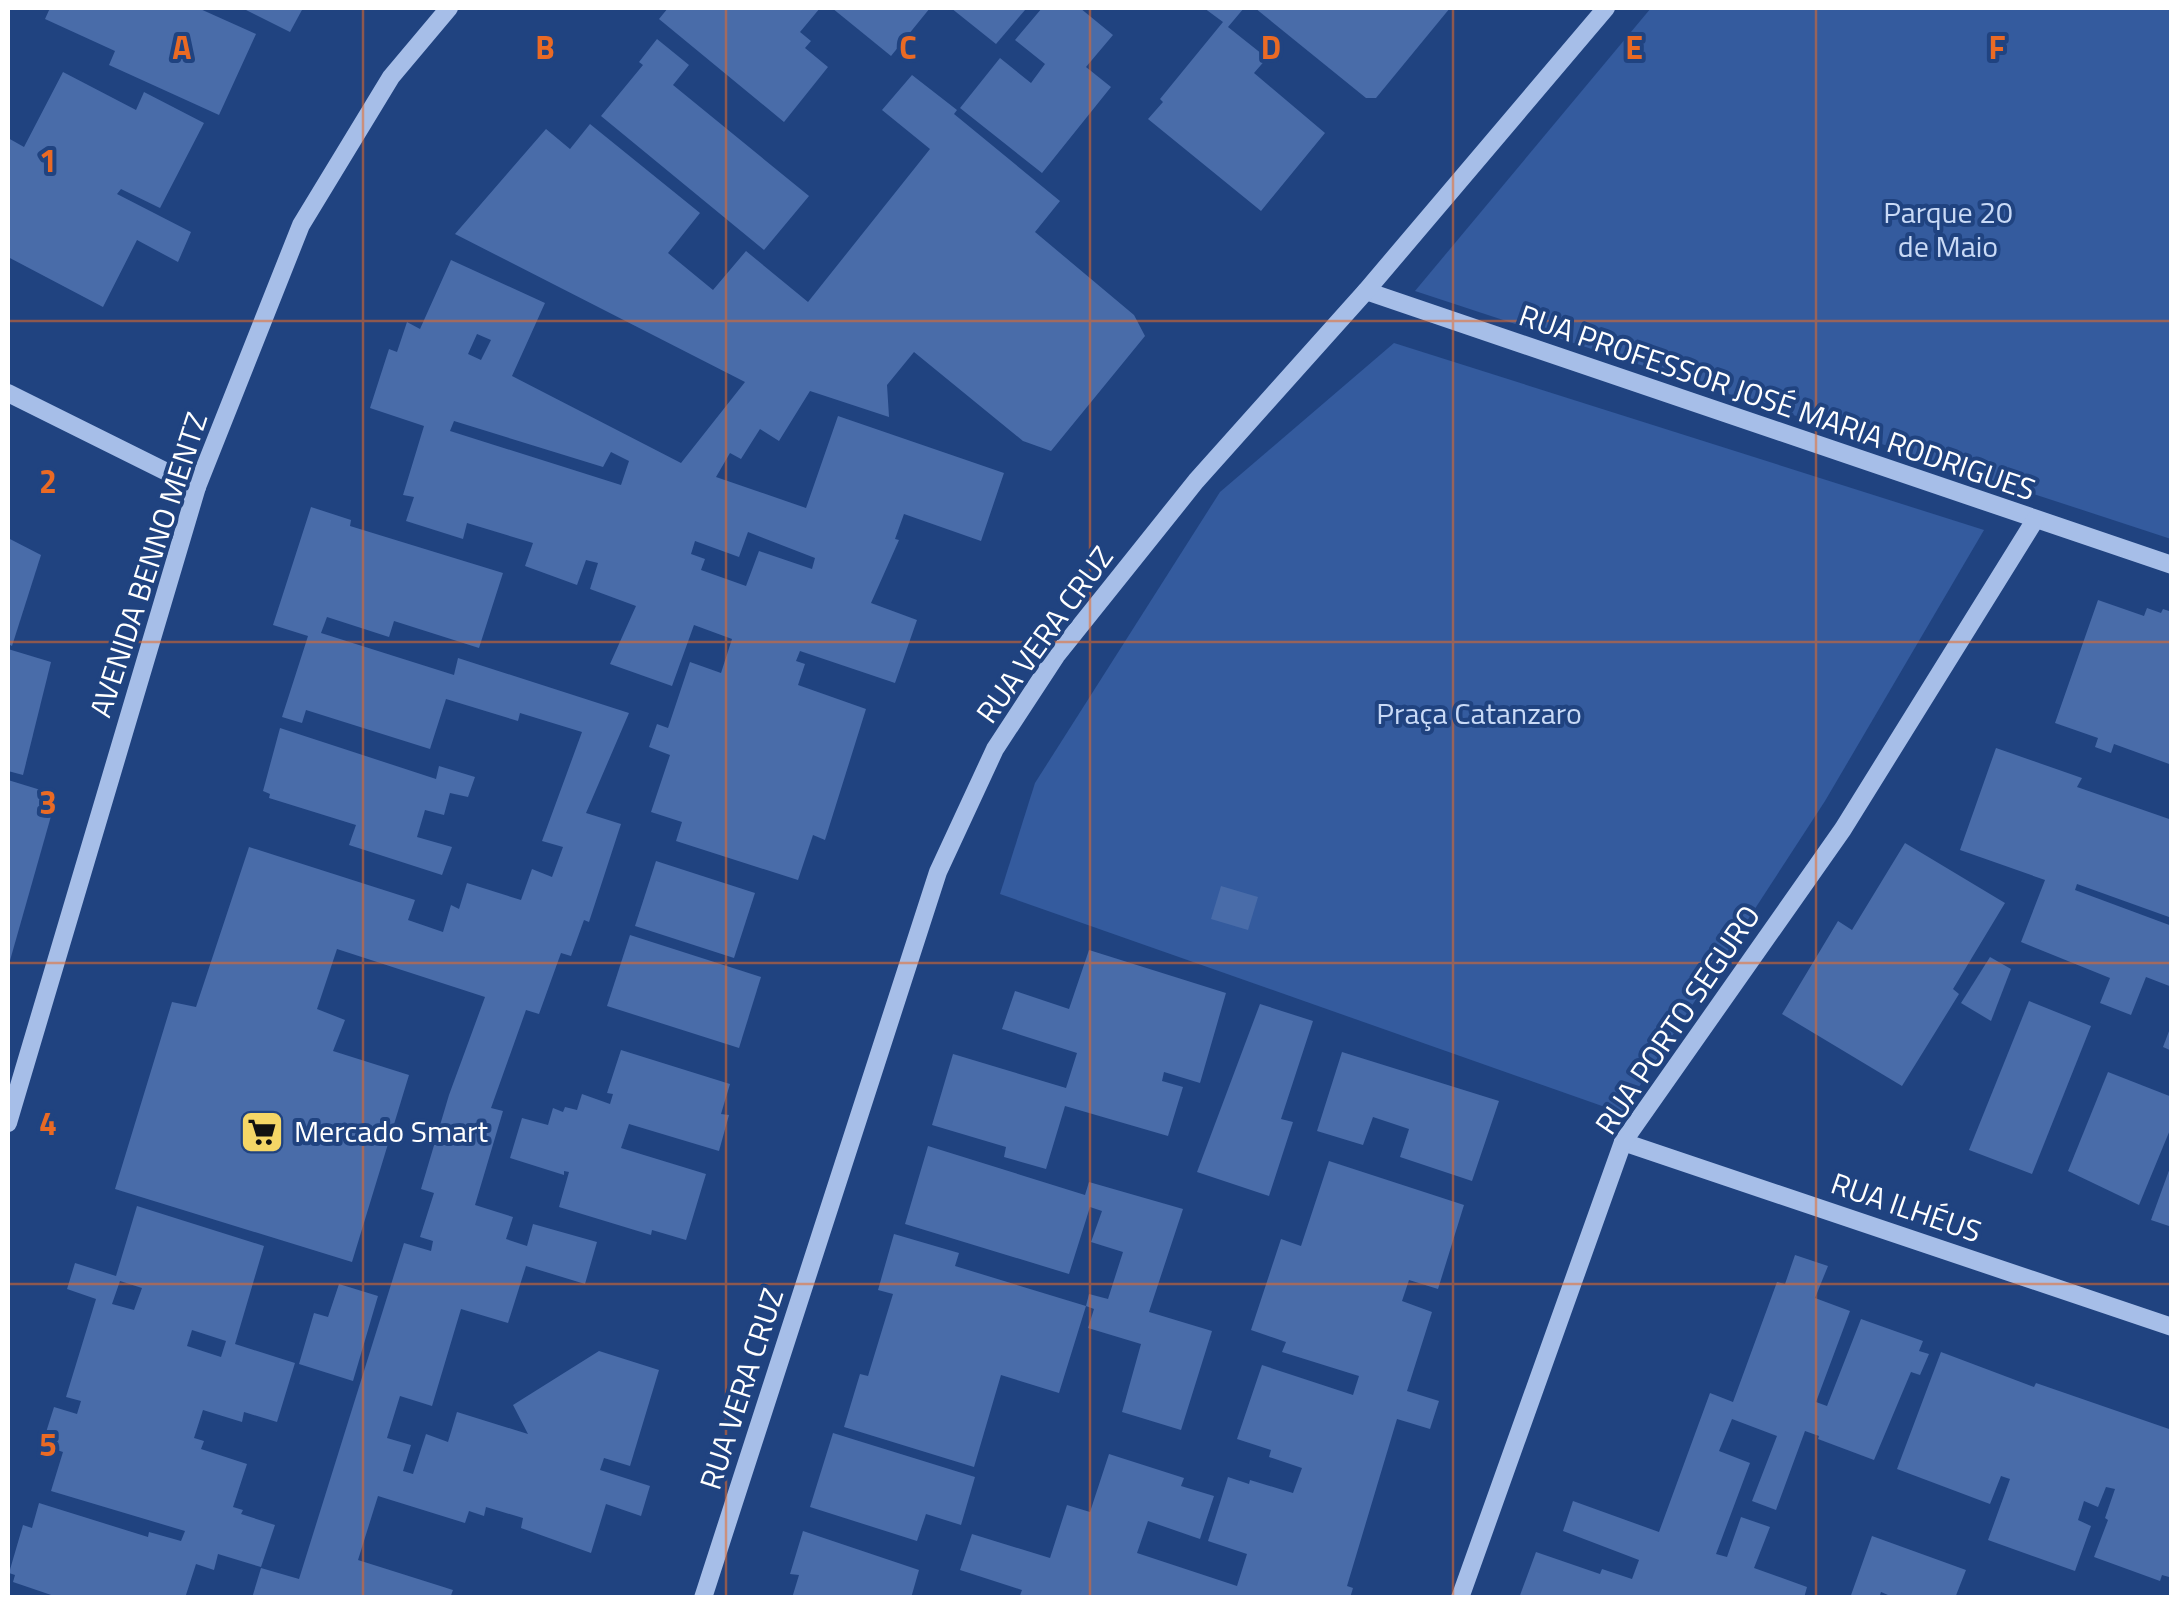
<svg xmlns="http://www.w3.org/2000/svg" width="2179" height="1605" font-family="'Titillium Web',sans-serif">
<rect width="100%" height="100%" fill="#204380"/>
<!-- green -->
<g fill="#345b9e">
<polygon points="1651,8 2171,8 2171,539 1415,291"/>
<polygon points="1394,343 1984,530 1825,801 1622,1113 1000,894 1035,783 1220,492"/>
</g>
<!-- building -->
<g fill="#496ca9" fill-rule="evenodd">
<polygon points="50,8 198,8 256,34 219,115 109,65 115,51 45,19"/>
<polygon points="242,8 303,8 290,32"/>
<polygon points="668,8 820,8 800,32 811,41 805,48 828,67 784,122 659,19"/>
<polygon points="832,8 930,8 891,56"/>
<polygon points="951,8 1022,8 1025,10 996,44"/>
<polygon points="1042,8 1080,8 1113,35 1086,67 1111,87 1042,173 960,108 1000,58 1031,83 1045,64 1015,40"/>
<polygon points="1204,8 1244,8 1228,27 1267,58 1254,73 1325,133 1261,211 1148,119 1163,102 1160,99 1223,22"/>
<polygon points="1255,8 1450,8 1376,98 1366,98"/>
<polygon points="657,39 689,65 673,85 809,196 764,250 601,116 643,65 639,62"/>
<polygon points="63,72 136,110 144,92 204,123 160,208 121,189 117,194 191,232 178,262 137,240 103,307 8,257 8,138 24,147"/>
<path d="M 912,75 L 957,110 L 954,114 L 1060,201 L 1035,232 L 1134,315 L 1145,336 L 1051,451 L 1023,441 L 914,352 L 887,385 L 889,417 L 810,391 L 779,441 L 760,429 L 741,459 L 730,453 L 716,477 L 806,508 L 838,416 L 1004,473 L 981,541 L 904,514 L 895,539 L 899,540 L 871,603 L 917,620 L 895,683 L 800,651 L 796,661 L 805,664 L 798,685 L 866,709 L 825,840 L 813,835 L 798,880 L 676,841 L 682,822 L 651,812 L 670,755 L 649,747 L 657,724 L 668,728 L 690,662 L 721,673 L 732,639 L 694,625 L 672,686 L 610,664 L 636,606 L 590,589 L 598,563 L 586,560 L 577,585 L 525,566 L 533,543 L 467,523 L 463,539 L 406,521 L 414,497 L 403,495 L 424,426 L 370,408 L 389,349 L 397,352 L 407,322 L 420,329 L 451,260 L 545,303 L 512,376 L 681,463 L 745,382 L 455,234 L 546,129 L 570,149 L 590,124 L 700,213 L 668,253 L 713,290 L 746,251 L 808,302 L 930,149 L 882,110 ZM 477,334 L 491,340 L 481,360 L 468,354 ZM 454,421 L 603,467 L 611,452 L 629,461 L 621,485 L 450,431 ZM 748,532 L 815,558 L 812,569 L 759,551 L 746,586 L 701,570 L 705,559 L 691,554 L 695,541 L 739,557 Z"/>
<polygon points="311,507 351,520 350,526 503,573 479,648 394,621 389,637 327,617 321,633 454,675 458,658 629,713 586,813 621,824 589,922 584,920 571,956 561,953 539,1014 526,1010 491,1108 503,1111 475,1205 513,1217 506,1239 527,1246 533,1224 597,1242 585,1284 526,1266 508,1323 461,1309 432,1406 400,1396 387,1438 411,1445 403,1471 413,1474 426,1434 448,1442 457,1412 528,1434 513,1405 599,1351 659,1370 630,1466 604,1458 600,1470 650,1486 641,1516 606,1504 591,1553 521,1528 523,1518 486,1507 484,1516 469,1511 465,1523 378,1496 358,1560 453,1590 450,1598 252,1598 261,1568 299,1579 404,1243 431,1251 433,1241 420,1237 434,1193 421,1189 449,1095 485,997 337,949 317,1009 345,1020 333,1051 409,1075 352,1262 115,1189 172,1002 196,1007 249,847 415,900 408,920 443,932 451,905 459,909 467,883 521,900 532,869 552,877 563,847 542,841 582,732 520,713 518,721 446,699 430,749 306,710 302,723 282,717 308,636 273,625"/>
<polygon points="8,538 41,555 12,646 8,644"/>
<polygon points="2098,600 2144,616 2147,608 2161,613 2163,609 2172,612 2172,765 2114,744 2111,753 2095,747 2098,738 2055,723"/>
<polygon points="8,649 51,662 23,775 8,771"/>
<polygon points="280,728 436,779 439,766 475,777 468,797 450,793 444,815 425,810 417,837 452,847 442,875 349,845 356,825 269,798 270,794 263,791"/>
<polygon points="1996,748 2082,778 2077,787 2172,820 2172,908 2169,917 2077,884 2075,890 2172,926 2172,987 2146,977 2131,1015 2100,1003 2110,978 2021,942 2045,880 1960,850"/>
<polygon points="8,780 57,795 9,964 8,964"/>
<polygon points="1905,843 2005,903 1953,989 1959,994 1902,1086 1782,1014 1838,921 1852,930"/>
<polygon points="656,861 755,893 734,958 635,926"/>
<polygon points="1221,886 1258,897 1248,930 1211,919"/>
<polygon points="630,935 761,977 739,1048 607,1006"/>
<polygon points="1089,950 1226,993 1200,1083 1164,1072 1162,1081 1183,1087 1168,1136 1065,1106 1046,1169 1004,1157 1006,1147 932,1125 953,1054 1066,1088 1077,1053 1002,1029 1015,991 1069,1009"/>
<polygon points="1990,957 2011,969 1991,1021 1961,1003"/>
<polygon points="2029,1001 2091,1026 2032,1174 1969,1150"/>
<polygon points="1260,1004 1313,1021 1281,1119 1293,1122 1269,1196 1197,1172"/>
<polygon points="2171,1026 2172,1026 2172,1051 2163,1047"/>
<polygon points="621,1050 730,1084 721,1114 729,1115 719,1151 629,1124 621,1148 706,1174 686,1240 652,1230 651,1235 559,1207 569,1172 564,1171 564,1175 510,1158 522,1118 548,1125 553,1108 563,1112 565,1107 577,1110 582,1094 610,1104 613,1094 607,1093"/>
<polygon points="1342,1052 1499,1101 1472,1181 1400,1157 1409,1129 1373,1117 1363,1145 1317,1131"/>
<polygon points="2108,1072 2172,1097 2172,1125 2139,1205 2068,1171"/>
<polygon points="928,1146 1085,1195 1089,1182 1183,1209 1149,1312 1212,1331 1181,1430 1122,1412 1141,1344 1088,1328 1094,1309 1086,1306 1089,1294 1108,1299 1123,1252 1091,1242 1102,1211 1090,1207 1069,1274 905,1224"/>
<polygon points="1329,1161 1464,1205 1438,1289 1409,1280 1402,1301 1432,1312 1407,1391 1439,1401 1430,1429 1397,1419 1347,1586 1353,1588 1350,1598 1019,1598 1022,1590 960,1570 972,1534 1050,1558 1067,1505 1090,1512 1109,1454 1184,1478 1181,1486 1214,1496 1200,1539 1148,1521 1137,1553 1237,1586 1247,1554 1208,1541 1228,1477 1249,1484 1250,1480 1293,1493 1302,1468 1269,1457 1271,1450 1237,1439 1262,1365 1353,1395 1359,1376 1282,1352 1286,1342 1251,1330 1281,1239 1301,1246"/>
<polygon points="2171,1165 2172,1165 2172,1227 2151,1220"/>
<path d="M 137,1206 L 264,1246 L 235,1344 L 295,1363 L 277,1422 L 244,1412 L 242,1422 L 203,1410 L 194,1438 L 204,1441 L 201,1449 L 247,1464 L 233,1507 L 243,1510 L 241,1514 L 275,1525 L 261,1567 L 218,1554 L 214,1570 L 196,1564 L 185,1598 L 60,1598 L 13,1582 L 15,1575 L 9,1573 L 23,1525 L 32,1528 L 39,1503 L 148,1537 L 149,1532 L 181,1541 L 185,1531 L 51,1491 L 63,1452 L 42,1445 L 54,1407 L 77,1414 L 81,1401 L 66,1397 L 96,1299 L 67,1289 L 75,1263 L 116,1276 ZM 120,1281 L 142,1288 L 134,1310 L 112,1304 ZM 192,1330 L 226,1341 L 221,1357 L 187,1346 Z"/>
<polygon points="894,1234 959,1253 955,1266 1086,1306 1059,1393 1001,1375 974,1467 844,1427 860,1374 868,1376 893,1294 878,1290"/>
<polygon points="1795,1255 1828,1266 1815,1298 1850,1311 1816,1402 1827,1406 1861,1319 1923,1341 1919,1351 1929,1354 1920,1375 1911,1372 1874,1460 1818,1439 1819,1436 1805,1431 1776,1510 1752,1501 1777,1436 1732,1419 1719,1451 1750,1463 1716,1554 1727,1557 1741,1517 1770,1527 1754,1568 1807,1587 1804,1598 1519,1598 1536,1552 1600,1574 1602,1569 1632,1579 1639,1560 1563,1531 1573,1501 1659,1532 1710,1393 1733,1402 1777,1282 1785,1284"/>
<polygon points="339,1284 378,1296 353,1381 299,1364 314,1313 328,1317"/>
<polygon points="1941,1352 2034,1387 2036,1383 2172,1430 2172,1569 2169,1577 2162,1575 2160,1581 2094,1557 2108,1520 2105,1518 2115,1489 2106,1487 2098,1507 2084,1501 2078,1520 2091,1526 2075,1571 1988,1540 2010,1479 2001,1476 1990,1504 1897,1469"/>
<polygon points="833,1433 975,1477 961,1525 926,1514 917,1541 810,1507"/>
<polygon points="803,1531 919,1570 911,1598 792,1598 799,1575 790,1574"/>
<polygon points="1872,1536 1966,1570 1955,1598 1895,1598 1881,1592 1879,1598 1850,1598"/>
</g>
<g fill="none" stroke-linecap="round" stroke-linejoin="round">
<!-- minor -->
<g stroke="#a6bee8" stroke-width="18">
<polyline points="1366,291 2172,565"/>
<polyline points="8,393 197,487"/>
<polyline points="8,1123 197,487 301,225 391,77 449,8"/>
<polyline points="1623,1142 2172,1327"/>
<polyline points="703,1598 938,872 995,749 1056,656 1196,481 1366,291 1606,8"/>
<polyline points="1460,1598 1623,1142 1843,829 2035,520"/>
</g>
</g>
<!-- grid -->
<path fill="none" stroke="#ea6a24" stroke-width="2.5" stroke-opacity="0.55" d="M 363,8 L 363,1598M 726,8 L 726,1598M 1090,8 L 1090,1598M 1453,8 L 1453,1598M 1816,8 L 1816,1598M 8,321 L 2172,321M 8,642 L 2172,642M 8,963 L 2172,963M 8,1284 L 2172,1284"/>
<!-- icons -->
<defs>
<g id="supermarket-square" transform="scale(2.25)"><rect x="-9" y="-9" width="18" height="18" rx="4" fill="#f5d666" stroke="#204380"/><path d="M-6-5.5h2.5l.6 2H6L4.5 2H-2.5L-4.4-4H-6ZM-1.5 3.2a1.3 1.3 0 1 0 .1 0ZM3 3.2a1.3 1.3 0 1 0 .1 0Z" fill="#111"/></g>
</defs>
<g fill-rule="evenodd">
<use href="#supermarket-square" x="262" y="1132"/>
</g>
<g text-anchor="middle" stroke-width="8" stroke-linejoin="round" paint-order="stroke">
<!-- park labels -->
<g font-size="30" fill="#c9daf6" stroke="#204380">
<text x="1948" y="223">Parque 20<tspan x="1948" dy="34">de Maio</tspan></text>
<text x="1479" y="724">Praça Catanzaro</text>
</g>
<!-- street labels -->
<g font-size="30" fill="#fff" stroke="#204380">
<text transform="translate(1777 403) rotate(19)" y="10">RUA PROFESSOR JOSÉ MARIA RODRIGUES</text>
<text transform="translate(149 565) rotate(-72)" y="10">AVENIDA BENNO MENTZ</text>
<text transform="translate(1045 635) rotate(-54)" y="10">RUA VERA CRUZ</text>
<text transform="translate(1678 1020) rotate(-56)" y="10">RUA PORTO SEGURO</text>
<text transform="translate(1906 1208) rotate(19)" y="10">RUA ILHÉUS</text>
<text transform="translate(742 1389) rotate(-72)" y="10">RUA VERA CRUZ</text>
</g>
<!-- poi labels -->
<g font-size="30" fill="#fff" stroke="#204380" text-anchor="start">
<text x="294" y="1142">Mercado Smart</text>
</g>
</g>
<g font-size="32" text-anchor="middle" font-weight="bold" fill="#ea6a24" stroke="#204380" stroke-width="8" stroke-linejoin="round" paint-order="stroke">
<text x="182" y="59">A</text>
<text x="545" y="59">B</text>
<text x="908" y="59">C</text>
<text x="1271" y="59">D</text>
<text x="1634" y="59">E</text>
<text x="1997" y="59">F</text>
<text x="48" y="172">1</text>
<text x="48" y="493">2</text>
<text x="48" y="814">3</text>
<text x="48" y="1135">4</text>
<text x="48" y="1456">5</text>
</g>
<!-- border -->
<rect width="2179" height="1605" fill="none" stroke="#ffffff" stroke-width="20"/>
</svg>
